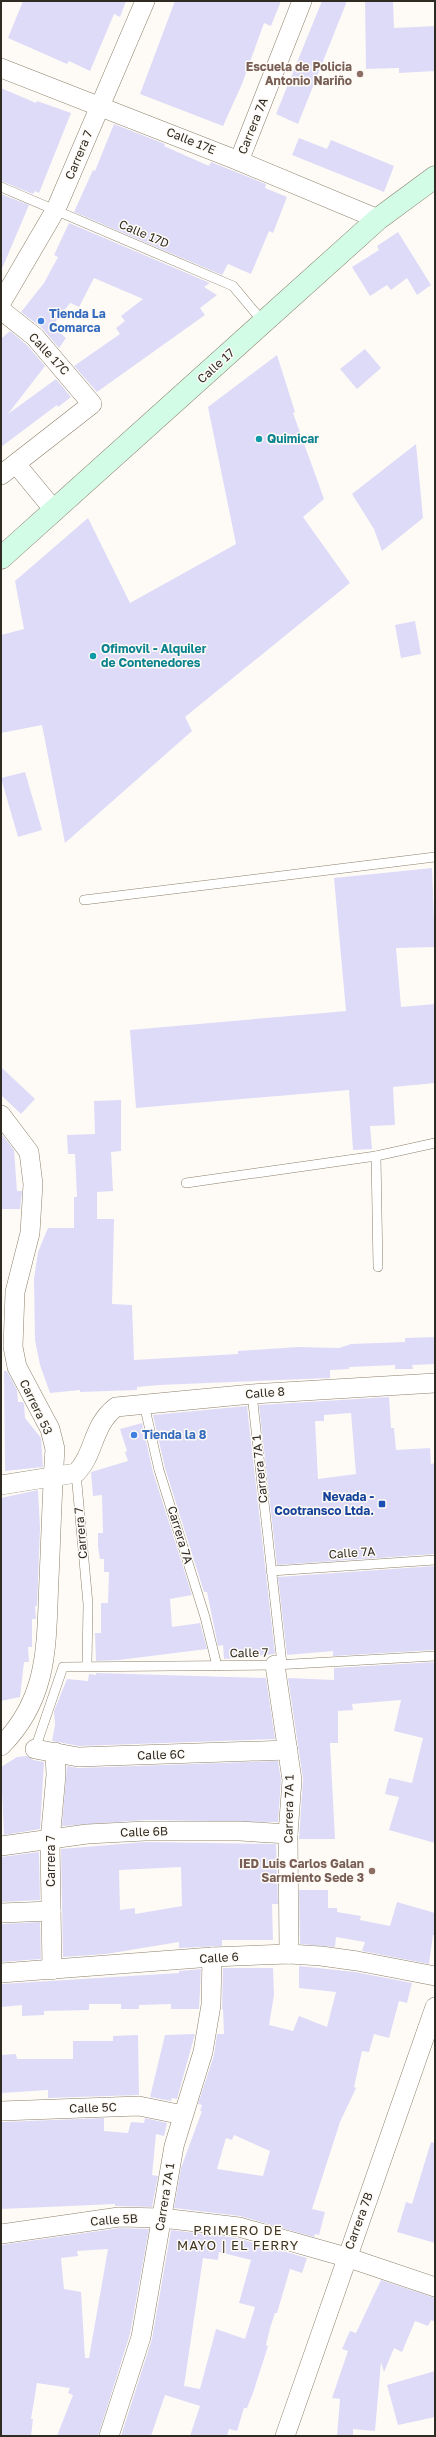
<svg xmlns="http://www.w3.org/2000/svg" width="436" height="2437" font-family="'Golos Text',sans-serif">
<rect width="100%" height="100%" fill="#fefbf7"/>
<!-- building -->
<g fill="#dedbf8" fill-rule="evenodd">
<polygon points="23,1 126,1 120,17 114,14 90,71 69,61 67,64 8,38"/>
<polygon points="175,1 281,1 271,26 264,23 242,84 223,126 140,94"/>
<polygon points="322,1 347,1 298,124 276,114"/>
<polygon points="365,1 393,1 394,28 435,26 435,71 399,73 399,68 366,69"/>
<polygon points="1,88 36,103 37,101 71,113 39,193 35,191 33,194 1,181"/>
<polygon points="114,124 165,144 164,146 209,166 211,162 266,184 265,188 287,197 273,233 269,231 251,274 228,264 222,275 74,212 93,170 95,171"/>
<polygon points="299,138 327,149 331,140 394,166 384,192 292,155"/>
<polygon points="1,194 29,205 1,271"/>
<polygon points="69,223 210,283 204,287 217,295 200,308 205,315 97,392 74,366 120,334 116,328 125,321 121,316 143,299 94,278 79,307 70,303 52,326 66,338 59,348 42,328 21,312 44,283 58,257 54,255"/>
<polygon points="398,232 431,285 417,295 407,278 391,290 387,285 370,296 352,267 379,250 377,246"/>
<polygon points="10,331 27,345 45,366 8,414 56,379 71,397 58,407 57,405 1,447 1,339"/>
<polygon points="365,349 381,368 357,389 340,369"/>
<polygon points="277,355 295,412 293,413 324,499 303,517 350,583 185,717 192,731 65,843 42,725 1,733 1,635 24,629 15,581 88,518 130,603 236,544 208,407"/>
<polygon points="416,444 423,518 382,551 374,529 352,494"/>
<polygon points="415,621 421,654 401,658 395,625"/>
<polygon points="25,772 42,830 18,837 1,778"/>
<polygon points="432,868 435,947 396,948 401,1007 435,1004 435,1083 393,1087 395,1125 370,1126 372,1149 353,1150 349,1090 136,1108 130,1030 346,1011 334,878"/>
<polygon points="1,1067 35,1099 21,1114 1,1095"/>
<polygon points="121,1100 121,1151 111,1152 113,1191 97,1192 97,1219 114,1219 112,1304 132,1305 134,1360 238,1354 238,1351 298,1347 339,1348 351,1344 405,1342 405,1338 435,1337 435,1364 412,1365 413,1369 395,1369 395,1365 349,1367 349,1369 330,1370 330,1378 159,1385 137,1387 137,1390 80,1392 80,1390 50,1393 40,1365 35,1340 34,1279 38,1252 48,1228 74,1228 74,1197 77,1197 75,1154 68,1154 67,1135 95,1134 94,1101"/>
<polygon points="1,1133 14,1150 17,1191 22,1191 20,1209 1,1209"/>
<polygon points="4,1371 7,1371 17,1390 18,1402 23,1402 24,1404 25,1418 41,1438 43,1467 5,1471"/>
<path d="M 389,1397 L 391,1428 L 394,1428 L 396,1450 L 430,1448 L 431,1464 L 435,1463 L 435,1554 L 277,1565 L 259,1405 ZM 351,1413 L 356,1474 L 318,1479 L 315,1421 L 324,1421 L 324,1415 Z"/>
<polygon points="247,1406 275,1654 224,1659 223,1645 218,1646 207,1592 204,1592 165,1468 153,1415"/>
<polygon points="142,1423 153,1472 192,1595 170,1599 172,1627 200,1623 207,1649 119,1660 96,1661 95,1633 101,1633 101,1603 108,1603 109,1572 104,1572 104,1559 100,1559 98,1547 98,1533 103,1533 102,1495 93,1496 91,1472 128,1461 125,1452 127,1451 120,1429"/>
<polygon points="38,1490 40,1528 37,1606 35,1606 36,1619 32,1619 32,1647 28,1647 29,1662 24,1662 20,1697 1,1701 1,1498"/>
<polygon points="435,1566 435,1650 333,1656 333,1651 287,1655 278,1577"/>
<polygon points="435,1662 435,1843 389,1830 399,1797 385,1794 389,1778 412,1783 423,1738 394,1731 401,1700 352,1704 353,1710 338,1711 338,1743 330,1743 335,1839 299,1839 303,1779 288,1678 334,1680 334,1668"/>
<polygon points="96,1673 266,1678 275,1739 79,1746 52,1741 55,1725 54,1711 67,1679 88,1681 89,1674 96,1675"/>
<polygon points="27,1756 33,1760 44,1762 40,1829 4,1835 1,1767 17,1757"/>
<polygon points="278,1761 281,1780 278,1822 145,1820 62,1826 67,1766 78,1768"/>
<path d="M 145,1842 L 276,1844 L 278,1904 L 272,1904 L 273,1940 L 222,1940 L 222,1946 L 179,1948 L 179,1942 L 106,1954 L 63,1957 L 61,1849 ZM 181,1867 L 182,1906 L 135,1914 L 135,1908 L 120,1910 L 119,1870 Z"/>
<polygon points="39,1852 40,1900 1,1902 1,1857"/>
<polygon points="299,1890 328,1890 328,1908 337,1908 337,1912 361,1916 360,1920 390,1926 397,1902 435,1913 435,1935 433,1935 429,1964 362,1951 365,1942 336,1937 335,1947 300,1944"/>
<polygon points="40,1922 41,1959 1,1962 1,1924"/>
<path d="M 299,1966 L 355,1972 L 412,1983 L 407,2003 L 399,2001 L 389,2038 L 374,2034 L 369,2052 L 362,2051 L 354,2087 L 356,2088 L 340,2122 L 312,2209 L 325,2212 L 319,2235 L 315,2234 L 314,2237 L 240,2216 L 174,2208 L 181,2168 L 202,2111 L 200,2111 L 202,2105 L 198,2104 L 214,2055 L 217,2034 L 224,2034 L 223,2009 L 222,2009 L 223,1968 L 273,1968 L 274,1995 L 269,2025 L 293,2031 L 299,2016 L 327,2027 L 336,1992 L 299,1988 ZM 234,2135 L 270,2151 L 263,2176 L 217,2169 L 226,2138 L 232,2140 Z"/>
<polygon points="201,1969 199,2009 171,2009 171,2004 139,2005 139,2009 121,2009 121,2004 89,2004 89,2010 44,2011 44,2015 22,2016 22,2005 1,2007 1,1984 179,1973 179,1971"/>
<polygon points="195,2034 177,2099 172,2098 171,2101 150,2097 165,2035"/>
<polygon points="138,2035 139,2095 48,2098 48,2090 1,2093 1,2055 16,2054 17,2059 73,2059 73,2041 113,2041 113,2036"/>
<polygon points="104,2118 104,2131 128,2133 131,2122 144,2123 145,2118 167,2123 164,2136 156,2134 152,2175 158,2176 152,2207 115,2206 115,2204 1,2209 1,2122"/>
<polygon points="431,2142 435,2143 435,2243 397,2232 406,2202 412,2204"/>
<path d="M 120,2228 L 149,2229 L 130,2334 L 98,2436 L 57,2436 L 73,2395 L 68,2393 L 70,2388 L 37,2383 L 31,2419 L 33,2419 L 31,2436 L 1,2436 L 1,2245 ZM 108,2249 L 89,2358 L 85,2358 L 81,2292 L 64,2289 L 61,2258 L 78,2256 L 77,2251 Z"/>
<path d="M 171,2230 L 237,2238 L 307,2258 L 302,2273 L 290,2269 L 277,2313 L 275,2313 L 270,2328 L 266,2345 L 268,2346 L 253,2393 L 247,2408 L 244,2408 L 237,2431 L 229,2429 L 227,2436 L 190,2436 L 200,2406 L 165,2395 L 151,2436 L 121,2436 L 152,2339 ZM 219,2252 L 251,2260 L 239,2303 L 255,2307 L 245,2339 L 216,2329 L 200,2389 L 184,2386 L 203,2258 L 218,2260 Z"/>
<polygon points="381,2280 435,2298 435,2322 431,2320 428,2326 415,2321 402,2352 394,2348 384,2372 381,2362 375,2431 353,2429 353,2436 337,2436 340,2399 332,2398 348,2351 342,2349 350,2331 356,2333"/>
<polygon points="435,2371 435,2417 398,2425 387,2385"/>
</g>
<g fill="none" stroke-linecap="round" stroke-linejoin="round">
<!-- service casing -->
<g stroke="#8c806b" stroke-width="10">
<g id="service">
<polyline points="1,187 233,286 264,323"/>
<polyline points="84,900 435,857"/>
<polyline points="376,1156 378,1267"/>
<polyline points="186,1183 376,1156 435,1143"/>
<polyline points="252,1394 282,1664"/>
<polyline points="144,1404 159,1470 205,1617 217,1666"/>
<polyline points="76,1473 88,1604 87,1665"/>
<polyline points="271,1571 435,1560"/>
<polyline points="35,1749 63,1667 275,1665 435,1656"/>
</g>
</g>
<!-- minor casing -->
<g stroke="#8c806b" stroke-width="20">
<g id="minor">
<polyline points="1,68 239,161 378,219"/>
<polyline points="239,161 302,1"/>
<polyline points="1,303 56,209 145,1"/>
<polyline points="1,310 35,337 92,404 1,475"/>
<polyline points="16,464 54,510"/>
<path d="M 1,1115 L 29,1152 L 33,1184 L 30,1233 L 15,1292 L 13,1347 L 17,1367 L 50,1429 L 55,1449 C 52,1492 51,1536 49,1579 C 46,1643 50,1697 1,1746"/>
<path d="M 1,1485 L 76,1473 C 95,1454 92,1425 116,1407 L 252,1394 L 435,1383"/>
<polyline points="275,1665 292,1780 288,1834 289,1954"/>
<polyline points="35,1749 78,1757 288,1750"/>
<polyline points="1,1846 87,1834 145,1831 240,1831 288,1834"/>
<polyline points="1,1913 51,1911"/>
<polyline points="52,1970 50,1841 56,1775 55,1752"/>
<polyline points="1,1973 212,1957 289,1954 321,1956 357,1961 435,1976"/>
<polyline points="1,2111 139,2106 183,2115"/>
<polyline points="1,2234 119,2217 162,2218 239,2227 346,2257 435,2287"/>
<polyline points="109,2436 141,2337 174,2146 203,2052 211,2005 212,1957"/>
<polyline points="285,2436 435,2007"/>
</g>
</g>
<!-- secondary casing -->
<g stroke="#8c806b" stroke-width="23">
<polyline id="secondary" points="1,558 378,219 435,177"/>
</g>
<!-- service -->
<use href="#service" stroke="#fff" stroke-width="9"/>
<!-- minor -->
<use href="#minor" stroke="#fff" stroke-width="19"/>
<!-- secondary -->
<use href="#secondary" stroke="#d2fce6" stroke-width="22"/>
</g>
<!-- markers -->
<g fill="#8d6e63" stroke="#fefbf7" stroke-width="1.5">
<circle cx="360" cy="74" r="4"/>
<circle cx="372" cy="1871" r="4"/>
</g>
<g fill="#3f7fe0" stroke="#fefbf7" stroke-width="1.5">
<circle cx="41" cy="321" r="4"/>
<circle cx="134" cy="1435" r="4"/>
</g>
<g fill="#0f9aa8" stroke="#fefbf7" stroke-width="1.5">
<circle cx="259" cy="439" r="4"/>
<circle cx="93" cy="656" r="4"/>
</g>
<rect fill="#1a4fb4" stroke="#fefbf7" stroke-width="1.5" x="378" y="1500" width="8" height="8" rx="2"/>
<g text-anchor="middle" stroke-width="3" stroke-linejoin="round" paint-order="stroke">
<!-- education labels -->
<g font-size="12" font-weight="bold" fill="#785e54" stroke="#fefbf7" text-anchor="end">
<text x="352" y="71">Escuela de Policia<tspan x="352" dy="14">Antonio Nariño</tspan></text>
<text x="364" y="1868">IED Luis Carlos Galan<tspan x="364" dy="14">Sarmiento Sede 3</tspan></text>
</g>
<!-- street labels -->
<g font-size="12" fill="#302b22" stroke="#fefbf7">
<text transform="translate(253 126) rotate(-68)" y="4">Carrera 7A</text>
<text transform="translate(191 141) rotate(22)" y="4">Calle 17E</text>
<text transform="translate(79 155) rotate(-67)" y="4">Carrera 7</text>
<text transform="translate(144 234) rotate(23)" y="4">Calle 17D</text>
<text transform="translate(49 354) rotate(47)" y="4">Calle 17C</text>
<text transform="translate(216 366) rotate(-42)" y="4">Calle 17</text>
<text transform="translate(265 1393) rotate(-4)" y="4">Calle 8</text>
<text transform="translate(36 1407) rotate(64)" y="4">Carrera 53</text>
<text transform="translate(260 1469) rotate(-96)" y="4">Carrera 7A 1</text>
<text transform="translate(81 1533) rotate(-95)" y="4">Carrera 7</text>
<text transform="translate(180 1535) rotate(73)" y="4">Carrera 7A</text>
<text transform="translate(352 1553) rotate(-4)" y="4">Calle 7A</text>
<text transform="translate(249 1653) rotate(-1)" y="4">Calle 7</text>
<text transform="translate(161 1755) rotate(-2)" y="4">Calle 6C</text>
<text transform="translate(289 1809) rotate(-89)" y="4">Carrera 7A 1</text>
<text transform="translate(144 1832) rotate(-2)" y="4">Calle 6B</text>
<text transform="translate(51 1861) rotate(-90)" y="4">Carrera 7</text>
<text transform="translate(219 1958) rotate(-3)" y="4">Calle 6</text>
<text transform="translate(93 2108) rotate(-2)" y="4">Calle 5C</text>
<text transform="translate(165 2197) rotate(-81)" y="4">Carrera 7A 1</text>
<text transform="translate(114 2220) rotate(-4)" y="4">Calle 5B</text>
<text transform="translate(359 2221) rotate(-70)" y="4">Carrera 7B</text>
</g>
<!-- shop labels -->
<g font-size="12" font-weight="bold" fill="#366cbe" stroke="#fefbf7" text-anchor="start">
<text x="49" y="318">Tienda La<tspan x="49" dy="14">Comarca</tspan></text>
<text x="142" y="1439">Tienda la 8</text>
</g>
<!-- culture labels -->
<g font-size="12" font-weight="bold" fill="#0d838f" stroke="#fefbf7" text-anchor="start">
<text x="267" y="443">Quimicar</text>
<text x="101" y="653">Ofimovil - Alquiler<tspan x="101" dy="14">de Contenedores</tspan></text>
</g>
<!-- transit labels -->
<g font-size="12" font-weight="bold" fill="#164399" stroke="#fefbf7" text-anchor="end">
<text x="374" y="1501">Nevada -<tspan x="374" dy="14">Cootransco Ltda.</tspan></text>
</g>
<!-- neighbourhood labels -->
<g font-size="13" letter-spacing="1" fill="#3e3422" stroke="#fefbf7">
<text x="238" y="2235">PRIMERO DE<tspan x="238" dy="15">MAYO | EL FERRY</tspan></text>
</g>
</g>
<!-- border -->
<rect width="436" height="2437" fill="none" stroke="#302b22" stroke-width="4"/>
</svg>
